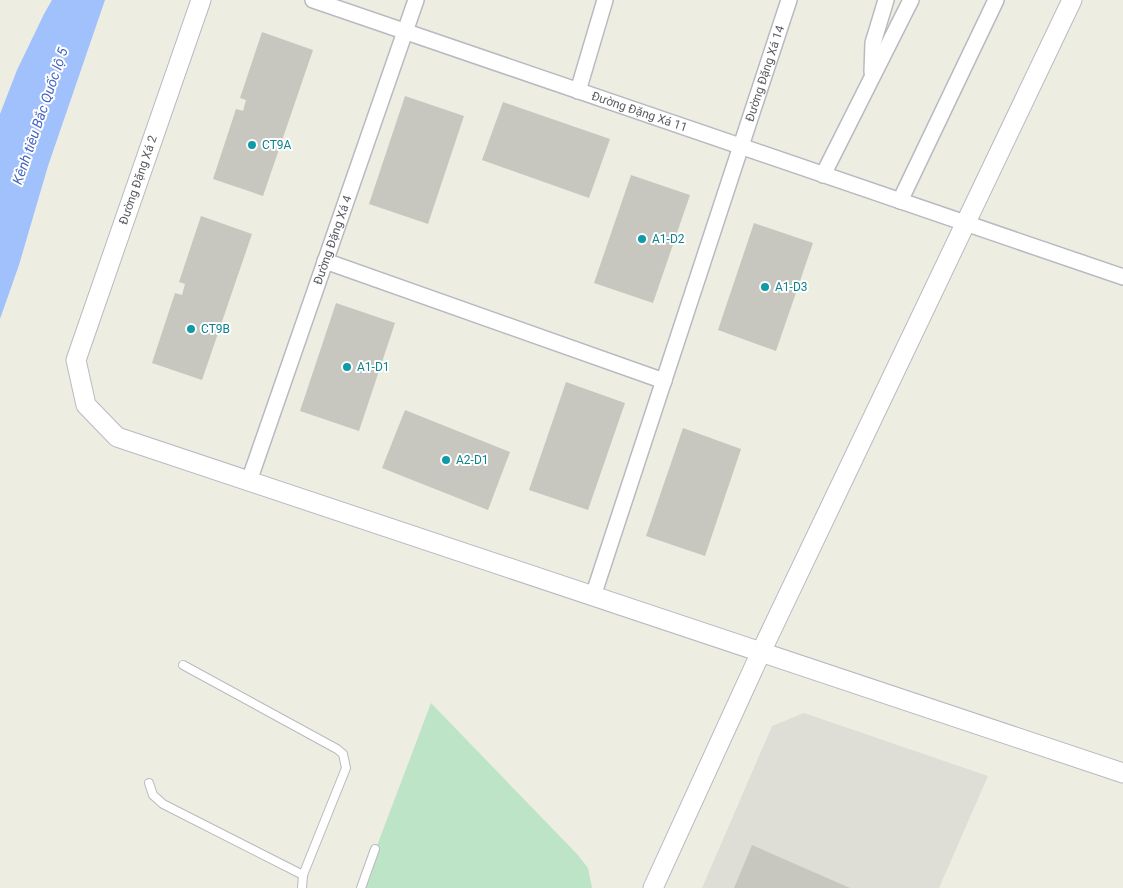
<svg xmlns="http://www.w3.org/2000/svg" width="1123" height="888" viewBox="0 0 1123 888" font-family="Roboto,sans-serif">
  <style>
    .industrial { fill: #deded6 }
    .green { fill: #bee4c7 }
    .water { fill: #a1c1fd }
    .building { fill: #c8c7bf }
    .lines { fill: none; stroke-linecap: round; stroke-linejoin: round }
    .service-casing { stroke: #b9bac0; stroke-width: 10 }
    .minor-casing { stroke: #b9bac0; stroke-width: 18 }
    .tertiary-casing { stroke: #b9bac0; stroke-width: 21 }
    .service { stroke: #fff; stroke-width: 8 }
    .minor { stroke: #fff; stroke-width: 15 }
    .tertiary { stroke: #fff; stroke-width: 19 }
    .culture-dot { fill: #0f9aa8; stroke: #fff; stroke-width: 2 }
    .labels { text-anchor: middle; stroke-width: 4; stroke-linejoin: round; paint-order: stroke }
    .street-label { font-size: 12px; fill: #5a5c62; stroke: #fff }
    .culture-label { font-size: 12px; fill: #0d838f; stroke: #fff; text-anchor: start }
    .water-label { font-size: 14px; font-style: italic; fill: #4566c0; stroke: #fff }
  </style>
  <rect width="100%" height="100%" fill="#edede2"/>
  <path class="industrial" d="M804,713L988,776L939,888H702L772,726Z"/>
  <path class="green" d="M431,703L577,854L588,868L592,888H361Z"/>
  <path class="water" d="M52,0H105L48,166L19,265L0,319V114L17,70L44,14Z"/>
  <g class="building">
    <path d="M262,32L313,50L263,196L213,179L236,109L243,111L246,100L240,98Z"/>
    <path d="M405,96L464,116L428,224L369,204Z"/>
    <path d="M503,102L610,139L589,198L482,160Z"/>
    <path d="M631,175L690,195L653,303L594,283Z"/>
    <path d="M201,216L252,234L202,380L152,363L175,293L182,295L185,284L179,282Z"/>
    <path d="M754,223L813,243L776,351L718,330Z"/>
    <path d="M336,303L395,323L359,431L300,411Z"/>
    <path d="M566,382L625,403L588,510L529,490Z"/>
    <path d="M405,410L510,452L488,510L382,468Z"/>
    <path d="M683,428L741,449L705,556L646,536Z"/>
    <path d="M752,845L850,888H734Z"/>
  </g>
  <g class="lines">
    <defs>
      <g id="service">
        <path d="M183,665L337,749L343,754L346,768L303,875L302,888"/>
        <path d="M149,783L153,795L163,804L303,875"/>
        <path d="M361,888L375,849"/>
      </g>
      <g id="minor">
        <path id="s1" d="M313,0L1123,277"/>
        <path d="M872,72L873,43L886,0"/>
        <path d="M578,91L605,0"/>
        <path d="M823,175L911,0"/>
        <path d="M900,201L996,0"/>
        <path d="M325,261L664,381"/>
        <path id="s2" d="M249,481L416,0"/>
        <path id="s3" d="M593,596L789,0"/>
      </g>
      <g id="tertiary">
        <path d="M201,0L76,360L86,405L117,437L1123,773"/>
        <path d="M653,888L761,652L1072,0"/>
      </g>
    </defs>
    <use href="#service" class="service-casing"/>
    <use href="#minor" class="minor-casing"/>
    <use href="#tertiary" class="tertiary-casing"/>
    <use href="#service" class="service"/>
    <use href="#minor" class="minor"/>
    <use href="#tertiary" class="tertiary"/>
  </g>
  <g class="culture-dot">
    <circle cx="252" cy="145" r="5"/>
    <circle cx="642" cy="239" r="5"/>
    <circle cx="765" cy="287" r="5"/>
    <circle cx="191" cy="329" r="5"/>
    <circle cx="347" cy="367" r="5"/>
    <circle cx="446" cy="460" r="5"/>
  </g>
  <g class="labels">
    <g class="street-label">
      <text dy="4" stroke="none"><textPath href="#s3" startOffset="550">Đường Đặng Xá 14</textPath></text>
      <text dy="4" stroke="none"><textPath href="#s1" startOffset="345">Đường Đặng Xá 11</textPath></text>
      <text transform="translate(138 180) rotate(-71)" y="4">Đường Đặng Xá 2</text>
      <text dy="4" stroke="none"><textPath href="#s2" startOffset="255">Đường Đặng Xá 4</textPath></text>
    </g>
    <g class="culture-label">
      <text x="262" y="149">CT9A</text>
      <text x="652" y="243">A1-D2</text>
      <text x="775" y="291">A1-D3</text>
      <text x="201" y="333">CT9B</text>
      <text x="357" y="371">A1-D1</text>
      <text x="456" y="464">A2-D1</text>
    </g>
    <g class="water-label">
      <text transform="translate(40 116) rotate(-71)" y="5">Kênh tiêu Bắc Quốc lộ 5</text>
    </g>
  </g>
</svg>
